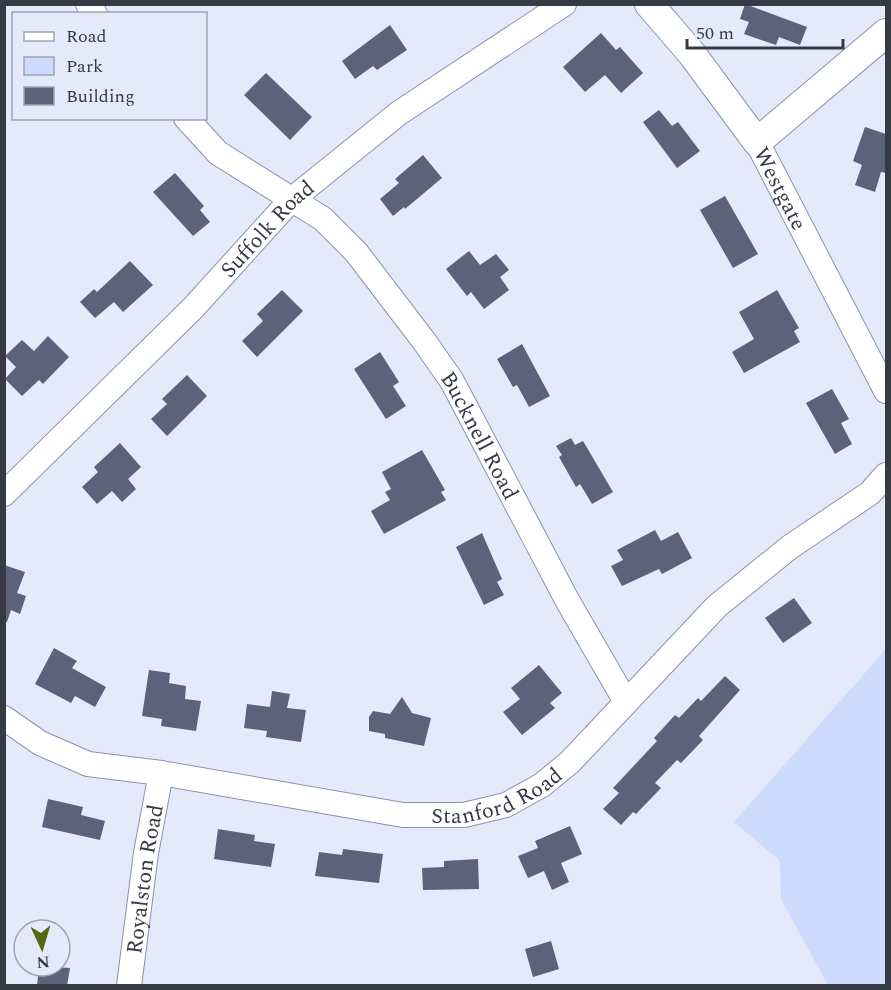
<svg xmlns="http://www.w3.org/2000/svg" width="891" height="990" viewBox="0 0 891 990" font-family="Spectral,serif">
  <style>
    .green { fill: #cedafc }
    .building { fill: #5b637b }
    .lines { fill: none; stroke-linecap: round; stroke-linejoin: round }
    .minor-casing { stroke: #8a93ac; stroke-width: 26 }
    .tertiary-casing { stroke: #8a93ac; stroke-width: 30 }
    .minor { stroke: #fff; stroke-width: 24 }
    .tertiary { stroke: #fff; stroke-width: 28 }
    .labels { text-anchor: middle; stroke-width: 6; stroke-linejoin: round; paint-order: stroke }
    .street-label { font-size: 22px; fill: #363a45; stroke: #e4eafa }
  </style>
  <rect width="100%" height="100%" fill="#e4eafa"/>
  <path class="green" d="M886,649V985H828L781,899L780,861L734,822Z"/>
  <g class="building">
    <path d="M745,4L807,27L800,45L779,37L776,45L744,34L749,22L740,19Z"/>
    <path d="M390,25L407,50L377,70L373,66L355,79L342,61Z"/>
    <path d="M601,33L616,50L620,47L643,73L621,93L605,75L585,92L563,67Z"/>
    <path d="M266,73L312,117L290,140L244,95Z"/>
    <path d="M659,110L672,126L678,122L700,151L677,168L643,122Z"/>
    <path d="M865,127L886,134V173L881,172L875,192L855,185L862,165L853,161Z"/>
    <path d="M423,155L442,178L405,209L404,207L393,216L380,199L399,183L395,179Z"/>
    <path d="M175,173L204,206L200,210L210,222L193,236L153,192Z"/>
    <path d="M725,196L758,254L733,268L700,210Z"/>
    <path d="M469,251L480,265L496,254L509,270L500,277L509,290L484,309L471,292L467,296L446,269Z"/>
    <path d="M130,261L153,285L123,312L114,302L95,318L80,302L94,289L97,292Z"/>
    <path d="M282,290L303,311L257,357L242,341L263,321L257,314Z"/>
    <path d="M777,290L799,328L794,331L800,342L744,373L732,352L754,339L739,312Z"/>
    <path d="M48,336L69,357L43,384L39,380L22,396L5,379L16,367L5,356L22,340L34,351Z"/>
    <path d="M522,344L550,396L529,407L517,385L513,387L497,359Z"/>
    <path d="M380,352L399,382L393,386L406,406L386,419L354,369Z"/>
    <path d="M187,375L207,396L167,436L151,419L167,404L162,399Z"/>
    <path d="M832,389L849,419L841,423L852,444L835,454L806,403Z"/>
    <path d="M571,438L575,445L583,441L613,492L592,504L580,484L576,487L559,457L562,455L556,446Z"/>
    <path d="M120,443L141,467L128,479L136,489L122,502L112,491L97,504L82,487L98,472L94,467Z"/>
    <path d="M422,450L445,490L441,492L446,500L384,534L371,511L390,500L385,492L391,489L382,472Z"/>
    <path d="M655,530L661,541L678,532L692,558L662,574L659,569L622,586L611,566L623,560L617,550Z"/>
    <path d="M482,533L502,579L497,582L504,595L484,605L456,547Z"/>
    <path d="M4,565L25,572L17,593L26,596L20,614L11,610L7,622H4Z"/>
    <path d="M794,598L812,623L783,643L765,618Z"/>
    <path d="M54,648L77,661L72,668L106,687L95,707L75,696L71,703L35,684Z"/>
    <path d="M539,665L562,693L550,703L555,708L522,735L503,712L520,699L511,688Z"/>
    <path d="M149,670L170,673L169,683L186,686L185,699L201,701L196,731L161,726L162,719L142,716Z"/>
    <path d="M725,676L740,690L699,736L703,740L681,763L677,760L655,783L661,788L636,814L633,812L621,825L603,809L619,793L613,788L657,741L654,738L675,715L679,718L698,698L701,701Z"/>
    <path d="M272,691L290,694L287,708L306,710L301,742L266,737L267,731L244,728L247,704L270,707Z"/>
    <path d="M402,697L412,713L431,718L424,746L385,738V734L369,731V717L373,711L390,714Z"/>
    <path d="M48,799L83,807L81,815L105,821L100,840L42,827Z"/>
    <path d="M570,826L582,854L561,863L569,882L552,890L544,871L528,878L518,856L538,848L535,841Z"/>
    <path d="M218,829L255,835L254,841L275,844L271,867L214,859Z"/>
    <path d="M343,849L383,854L379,883L315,876L319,852L342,855Z"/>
    <path d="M478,859L479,889L423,890L422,868L444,867V861Z"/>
    <path d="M551,941L559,969L533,977L525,949Z"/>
    <path d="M39,966L70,968L67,986H37Z"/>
  </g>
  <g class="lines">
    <defs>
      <g id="minor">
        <path d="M88,4L95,14"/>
        <path id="s1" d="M186,118L218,153L323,219L356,252L424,341L452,381L567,600L626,702"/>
        <path id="s2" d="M757,142L886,391"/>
        <path id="s3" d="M4,494L193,308L291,200L399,113L564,4"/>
        <path id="s4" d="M4,718L40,743L88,764L161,773L403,815H464L506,805L542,785L570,762L717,606L790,547L870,493L886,475"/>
        <path id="s5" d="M129,986L146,853L161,773"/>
      </g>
      <path id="tertiary" d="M649,4L692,54L757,142L886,33"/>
    </defs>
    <use href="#minor" class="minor-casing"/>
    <use href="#tertiary" class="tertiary-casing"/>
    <use href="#minor" class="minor"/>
    <use href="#tertiary" class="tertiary"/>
  </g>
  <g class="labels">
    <g class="street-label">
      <text dy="8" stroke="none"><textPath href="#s2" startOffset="52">Westgate</textPath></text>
      <text dy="8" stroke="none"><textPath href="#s3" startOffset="374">Suffolk Road</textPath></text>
      <text dy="8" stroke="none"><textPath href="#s1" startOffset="440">Bucknell Road</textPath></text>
      <text dy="8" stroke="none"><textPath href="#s4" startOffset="513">Stanford Road</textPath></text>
      <text dy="8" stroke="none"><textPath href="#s5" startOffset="108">Royalston Road</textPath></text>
    </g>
  </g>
  <rect width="891" height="990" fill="none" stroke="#363a45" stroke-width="12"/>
  <rect x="12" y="12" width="195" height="108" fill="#e4eafa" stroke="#9ea4b2" stroke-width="1.5"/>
  <rect x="24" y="32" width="30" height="9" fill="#ffffff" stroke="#9ea4b2" stroke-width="1.5"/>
  <text x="66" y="42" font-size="18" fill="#363a45">Road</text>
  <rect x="24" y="57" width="30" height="18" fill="#cedafc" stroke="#9ea4b2" stroke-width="1.5"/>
  <text x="66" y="72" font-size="18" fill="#363a45">Park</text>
  <rect x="24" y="87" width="30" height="18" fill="#5b637b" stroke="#9ea4b2" stroke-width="1.5"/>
  <text x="66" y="102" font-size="18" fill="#363a45">Building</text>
  <g transform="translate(42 948) rotate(176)"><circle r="28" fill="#e4eafa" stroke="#9ea4b2" stroke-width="1.5"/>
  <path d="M0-4.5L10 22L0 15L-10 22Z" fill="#576811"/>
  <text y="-9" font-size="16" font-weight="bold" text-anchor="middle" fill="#363a45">N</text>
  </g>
  <path d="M687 39v9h156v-9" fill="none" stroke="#363a45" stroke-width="3"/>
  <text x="696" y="39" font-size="18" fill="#363a45" stroke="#e4eafa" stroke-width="4.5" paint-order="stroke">50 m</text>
</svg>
